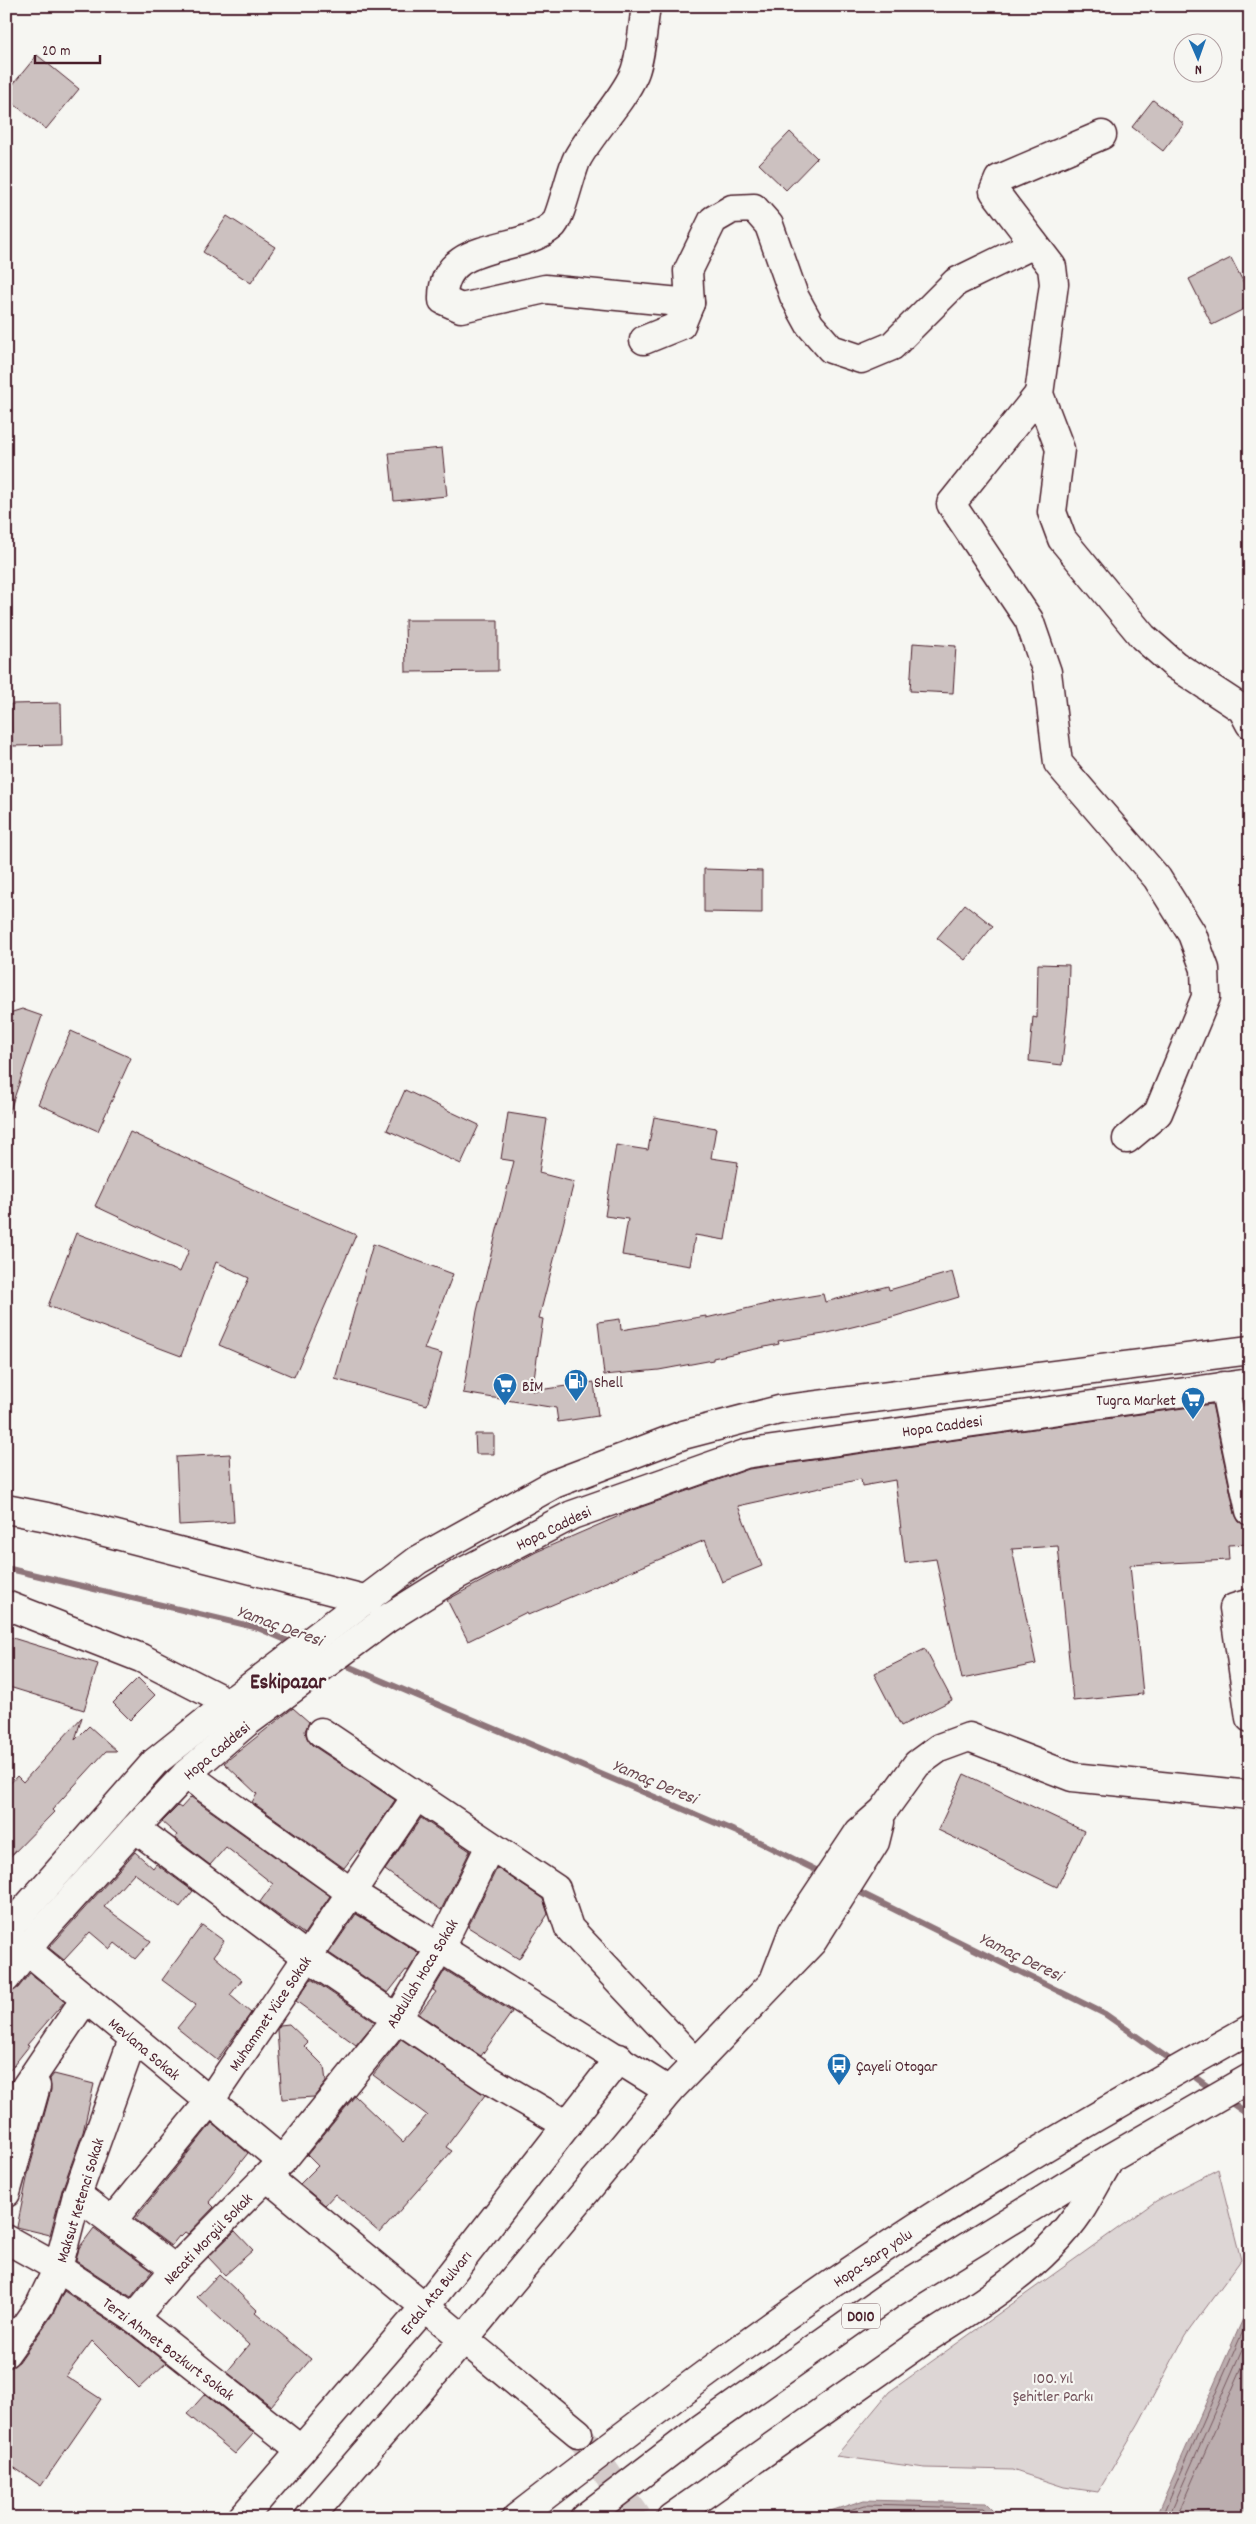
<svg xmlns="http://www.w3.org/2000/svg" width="1256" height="2524" viewBox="0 0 1256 2524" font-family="Dekko,sans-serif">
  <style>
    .green { fill: #ddd6d5; stroke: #947a80 }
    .water { fill: #bbadae; stroke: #8e747a }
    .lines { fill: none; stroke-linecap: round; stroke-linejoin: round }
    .shore { stroke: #77585f; stroke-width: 1 }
    .stream { stroke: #8e747a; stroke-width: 6 }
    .building { fill: #ccc1c0; stroke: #4a1f2b }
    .minor-tunnel { stroke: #d4cbca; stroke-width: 28; stroke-dasharray: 28 14; stroke-linecap: butt }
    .minor-casing { stroke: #4a1f2b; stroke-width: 31 }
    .major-casing { stroke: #4a1f2b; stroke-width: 31 }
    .highway-casing { stroke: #4a1f2b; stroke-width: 31 }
    .minor { stroke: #f6f6f2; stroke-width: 28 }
    .major { stroke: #f6f6f2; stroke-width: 28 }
    .highway { stroke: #f6f6f2; stroke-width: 28 }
    .labels { text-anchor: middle; stroke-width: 4.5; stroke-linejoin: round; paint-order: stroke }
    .shield { fill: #f6f6f2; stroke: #7e6067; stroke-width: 1 }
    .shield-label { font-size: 15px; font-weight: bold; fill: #4a1f2b }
    .poi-label { font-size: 16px; fill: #4a1f2b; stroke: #f6f6f2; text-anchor: start }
    .street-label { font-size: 16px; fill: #4a1f2b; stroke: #f6f6f2 }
    .park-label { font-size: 16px; fill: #6f4d56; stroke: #f6f6f2 }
    .water-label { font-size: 18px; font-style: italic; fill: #6c4a52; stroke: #f6f6f2 }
    .district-label { font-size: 21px; font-weight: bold; fill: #4a1f2b; stroke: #f6f6f2 }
  </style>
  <rect width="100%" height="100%" fill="#f6f6f2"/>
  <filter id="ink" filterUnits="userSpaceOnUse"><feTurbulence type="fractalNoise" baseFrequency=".02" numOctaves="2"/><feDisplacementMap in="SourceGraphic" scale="10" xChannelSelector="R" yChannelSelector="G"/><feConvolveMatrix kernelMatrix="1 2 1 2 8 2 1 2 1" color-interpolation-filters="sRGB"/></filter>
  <g filter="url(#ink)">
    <path class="green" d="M1218,2169L1241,2260L1185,2336L1139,2423L1098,2492L1064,2487L1012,2470L925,2468L836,2456L889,2392L1156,2201Z"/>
    <g class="water">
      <path d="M1250,2303V2518H1155Z"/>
      <path d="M864,2500L986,2503L1001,2518H809Z"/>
    </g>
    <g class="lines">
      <g class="shore">
        <path d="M825,2518L865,2505L983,2508L994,2518"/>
        <path d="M845,2518L866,2511L980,2514L985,2518"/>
        <path d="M1161,2518L1250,2315"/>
        <path d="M1168,2518L1250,2331"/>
        <path d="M1176,2518L1250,2349"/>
      </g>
      <g class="stream">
        <path d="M6,1568L258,1628L295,1644"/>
        <path d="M338,1662L751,1838L824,1874"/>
        <path d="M853,1889L1105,2014L1176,2064"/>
        <path d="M1188,2072L1214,2091"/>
        <path d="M1227,2100L1250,2116"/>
      </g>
    </g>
    <g class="building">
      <path d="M37,55L79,89L46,129L6,98V93Z"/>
      <path d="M1153,100L1184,124L1163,151L1132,127Z"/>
      <path d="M790,132L817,158L786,190L759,164Z"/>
      <path d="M227,216L275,247L251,283L203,252Z"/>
      <path d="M1231,258L1250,295V306L1212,325L1189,279Z"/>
      <path d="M442,448L447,496L394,501L389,453Z"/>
      <path d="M405,620H498V671L406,672Z"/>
      <path d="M913,643L956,646L953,693L910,691Z"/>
      <path d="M61,703L62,745L12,746L11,704Z"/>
      <path d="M704,869L762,871V913L704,912Z"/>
      <path d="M965,904L993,926L965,960L937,938Z"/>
      <path d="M1038,964L1069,965L1068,1005L1062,1065L1029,1061L1033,1017L1037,1018Z"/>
      <path d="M22,1009L42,1016L9,1113L6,1112V1014Z"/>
      <path d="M71,1031L131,1058L98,1131L38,1104Z"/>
      <path d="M405,1090L479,1125L461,1164L387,1130Z"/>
      <path d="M508,1113L547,1119L539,1173L574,1182L539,1318L543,1319L532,1391L594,1382L598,1416L558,1422L556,1408L463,1393L477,1311L514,1161L501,1159Z"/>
      <path d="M654,1117L716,1128L711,1158L738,1162L725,1240L695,1235L690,1266L622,1255L628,1219L605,1216L616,1145L648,1150Z"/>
      <path d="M130,1132L282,1203L356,1235L294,1377L219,1345L249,1278L216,1262L181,1356L48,1306L76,1233L180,1272L189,1250L95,1206Z"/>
      <path d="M373,1244L453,1274L424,1349L442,1354L427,1405L335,1379Z"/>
      <path d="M952,1272L959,1297L896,1316L824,1334L778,1341L779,1344L713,1358V1360L659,1370L604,1375L598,1322L620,1319L621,1330L706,1316V1318L775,1302L823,1294L825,1302L888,1286L889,1290Z"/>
      <path d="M1250,1399V1433L1243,1400Z"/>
      <path d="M1212,1404L1235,1514L1239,1522L1250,1526V1544L1228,1545L1229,1560L1130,1565L1143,1694L1073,1701L1058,1546L1012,1549L1036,1664L962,1679L936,1559L905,1563L895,1480L862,1486L861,1479L738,1506L762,1566L722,1582L705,1540L528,1615L527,1612L468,1641L447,1600L536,1552L633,1510L749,1469Z"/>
      <path d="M475,1434H494V1454H476Z"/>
      <path d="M230,1454L234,1522L179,1525L176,1457Z"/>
      <path d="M6,1636L98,1664L84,1710L6,1686Z"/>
      <path d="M925,1649L952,1700L901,1726L874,1674Z"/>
      <path d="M138,1678L155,1695L130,1720L113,1703Z"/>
      <path d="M293,1708L309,1722L305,1731L307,1738L312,1745L395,1800L360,1852L358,1850L344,1868L252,1802L257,1794L224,1763Z"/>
      <path d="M82,1717L75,1740L89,1726L117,1751H106L52,1810L54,1812L6,1861V1788L17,1776L23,1782Z"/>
      <path d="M964,1774L1084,1831L1057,1887L938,1830Z"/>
      <path d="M191,1797L330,1896L304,1934L260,1902L273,1884L226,1847L210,1865L175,1838L177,1835L162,1822L178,1806L181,1808Z"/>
      <path d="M421,1818L470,1851L441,1910L385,1870Z"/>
      <path d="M135,1852L153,1868L156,1864L193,1891L180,1907L134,1873L104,1907L151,1941L135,1959L115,1943L110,1949L90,1932L64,1960L49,1948Z"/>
      <path d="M497,1868L543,1899L548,1914L519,1959L468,1927Z"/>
      <path d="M356,1914L419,1953L408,1971L406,1970L388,1993L329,1953Z"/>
      <path d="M202,1925L224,1941L214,1956L242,1980L230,1995L251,2013L217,2060L177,2028L196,2005L162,1980Z"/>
      <path d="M445,1970L512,2012L481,2056L419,2014L436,1992L433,1990Z"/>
      <path d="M30,1973L65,2001L27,2045L29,2046L6,2075V1993L18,1988Z"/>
      <path d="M311,1979L375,2022L356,2045L296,2001Z"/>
      <path d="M289,2024L308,2042L304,2046L324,2066L326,2082L314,2097L282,2099L277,2030L280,2025Z"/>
      <path d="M401,2039L485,2095L446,2147L452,2151L380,2233L335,2194L325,2205L300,2184L318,2166L307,2155L355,2096L403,2142L427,2115L373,2075Z"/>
      <path d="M54,2074L94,2084L83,2132L62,2190L50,2235L17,2227L28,2174L51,2090L50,2079Z"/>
      <path d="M212,2123L248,2153L209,2202L214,2207L188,2234L185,2232L180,2237L179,2236L171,2246L135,2219Z"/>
      <path d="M94,2228L152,2271L131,2297L76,2261L79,2248Z"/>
      <path d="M235,2231L253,2250L225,2275L208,2257Z"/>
      <path d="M219,2274L257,2310L255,2312L311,2359L271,2406L227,2372L249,2345L197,2297Z"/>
      <path d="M64,2291L125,2331L166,2363L139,2388L92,2341L66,2376L101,2399L41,2486L6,2462V2368L19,2362L53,2314Z"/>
      <path d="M205,2394L254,2433L235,2454L187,2414Z"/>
    </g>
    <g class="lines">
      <path class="minor-tunnel" d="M578,2433L638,2518"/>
      <defs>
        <g id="minor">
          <path d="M646,6C643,24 641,58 634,74C621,103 593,130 577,159C570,173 561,219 552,226C517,255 441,239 443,300L461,308L545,289L690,303"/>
          <path d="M1102,135L999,179L994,191L1052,267L1054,284L1039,394L1060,449L1052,512L1062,539L1143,637L1175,665L1242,709L1250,724"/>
          <path d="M644,340L681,325L690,303L688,271L713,220L732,209L754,208L769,225L794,296L810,325L831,349L861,359L892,346L956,282L1034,244"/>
          <path d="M1039,394L951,504L1029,620L1047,672L1058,763L1157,878L1192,934L1205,969L1206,997L1158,1113L1127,1139"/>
          <path d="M1224,1386L1250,1511"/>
          <path d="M6,1509L47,1517L368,1600"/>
          <path d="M1250,1603L1234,1608L1250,1718"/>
          <path d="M6,1605L141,1658L229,1703"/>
          <path d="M186,1774L352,1893L669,2091"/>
          <path d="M135,1828L307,1957L486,2078L567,2125"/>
          <path d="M6,1936L27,1950L282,2161"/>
          <path d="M775,1978L793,1931L859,1832L883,1811L917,1764L939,1748L969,1737L1072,1777L1250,1795"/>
          <path d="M696,2063L812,1942L875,1842L880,1822"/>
          <path d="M6,2116L85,1999"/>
          <path d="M267,2177L578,2433"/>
          <path d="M6,2193L36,2086"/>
          <path d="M77,2195L175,2269"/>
          <path d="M112,2221L209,2102L416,1797"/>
          <path d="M6,2239L58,2268L134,2318L301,2450"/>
          <path d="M134,2318L175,2269L282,2161L397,2019L440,1948L490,1846"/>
          <path d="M6,2353L40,2305L58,2268L77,2195L133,2039"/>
          <path d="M242,2518L425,2307L619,2058"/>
          <path d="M309,2518L464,2339L669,2091L696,2063L569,1928L556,1889L321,1732"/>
          <path d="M671,2518L924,2340C980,2305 1043,2266 1080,2211C1091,2194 1100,2175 1111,2158"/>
        </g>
        <g id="major">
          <path d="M6,1931L155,1762L229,1703L418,1560L554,1484L683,1435L779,1410L1250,1350"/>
          <path d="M6,1978L37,1937L135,1828L186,1774L246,1723L388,1618L457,1575L572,1515L745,1454L1250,1383"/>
        </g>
        <g id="highway">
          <path d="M516,2518C647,2417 779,2316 918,2226C1026,2156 1138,2092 1250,2029"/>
          <path d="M584,2518L699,2430L891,2294L1111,2158L1250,2078"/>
        </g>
      </defs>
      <use href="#minor" class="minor-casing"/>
      <use href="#major" class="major-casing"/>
      <use href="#highway" class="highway-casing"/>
      <use href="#minor" class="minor"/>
      <use href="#major" class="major"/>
      <use href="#highway" class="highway"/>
    </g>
  </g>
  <defs>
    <symbol id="fuel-pin" viewBox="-11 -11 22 30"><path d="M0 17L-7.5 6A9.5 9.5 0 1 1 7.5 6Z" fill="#1f6fb2" stroke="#f6f6f2"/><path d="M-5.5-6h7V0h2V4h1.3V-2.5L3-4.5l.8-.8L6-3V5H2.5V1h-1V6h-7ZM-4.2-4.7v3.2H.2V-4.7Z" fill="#fff"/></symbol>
    <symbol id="supermarket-pin" viewBox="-11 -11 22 30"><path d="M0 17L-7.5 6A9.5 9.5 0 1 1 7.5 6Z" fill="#1f6fb2" stroke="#f6f6f2"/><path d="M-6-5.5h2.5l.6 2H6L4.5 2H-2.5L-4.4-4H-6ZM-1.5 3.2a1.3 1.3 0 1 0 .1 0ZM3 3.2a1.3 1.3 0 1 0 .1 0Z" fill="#fff"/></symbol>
    <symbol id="bus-pin" viewBox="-11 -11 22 30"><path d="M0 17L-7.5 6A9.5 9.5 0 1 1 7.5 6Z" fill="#1f6fb2" stroke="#f6f6f2"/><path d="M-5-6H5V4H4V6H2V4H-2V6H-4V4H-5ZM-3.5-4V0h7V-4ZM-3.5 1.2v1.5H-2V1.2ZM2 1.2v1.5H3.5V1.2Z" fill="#fff"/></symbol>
  </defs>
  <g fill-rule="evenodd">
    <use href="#fuel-pin" x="562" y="1367" width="28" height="38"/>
    <use href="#supermarket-pin" x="491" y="1371" width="28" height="38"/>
    <use href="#supermarket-pin" x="1179" y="1385" width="28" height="38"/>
    <use href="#bus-pin" x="825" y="2051" width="28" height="38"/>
  </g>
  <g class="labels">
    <rect class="shield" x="842" y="2303.5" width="38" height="25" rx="4"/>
    <g class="shield-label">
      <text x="861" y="2321">D010</text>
    </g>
    <g class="poi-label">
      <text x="594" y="1387">Shell</text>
      <text x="522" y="1391">BİM</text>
      <text x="1176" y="1405" text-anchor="end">Tugra Market</text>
      <text x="856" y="2071">Çayeli Otogar</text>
    </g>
    <g class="street-label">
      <text transform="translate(942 1425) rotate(-8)" y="6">Hopa Caddesi</text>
      <text transform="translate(553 1527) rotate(-26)" y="6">Hopa Caddesi</text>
      <text transform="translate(216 1750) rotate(-40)" y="6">Hopa Caddesi</text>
      <text transform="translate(421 1973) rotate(-59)" y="6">Abdullah Hoca Sokak</text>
      <text transform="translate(269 2013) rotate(-56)" y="6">Muhammet Yüce Sokak</text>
      <text transform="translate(145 2048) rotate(40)" y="6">Mevlana Sokak</text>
      <text transform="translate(79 2200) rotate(-73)" y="6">Maksut Ketenci Sokak</text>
      <text transform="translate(207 2238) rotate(-46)" y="6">Necati Morgül Sokak</text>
      <text transform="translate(872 2257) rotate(-34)" y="6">Hopa-Sarp yolu</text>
      <text transform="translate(435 2292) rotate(-51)" y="6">Erdal Ata Bulvarı</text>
      <text transform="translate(169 2348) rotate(37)" y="6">Terzi Ahmet Bozkurt Sokak</text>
    </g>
    <g class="park-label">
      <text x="1053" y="2383">100. Yıl<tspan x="1053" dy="18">Şehitler Parkı</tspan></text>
    </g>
    <g class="water-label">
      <text transform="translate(280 1625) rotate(20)" y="6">Yamaç Deresi</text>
      <text transform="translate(655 1781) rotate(23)" y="6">Yamaç Deresi</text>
      <text transform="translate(1021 1956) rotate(26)" y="6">Yamaç Deresi</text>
    </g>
    <g class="district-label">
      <text x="288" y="1688">Eskipazar</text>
    </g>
  </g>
  <rect width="1256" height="2524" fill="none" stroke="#f6f6f2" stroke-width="25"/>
  <rect x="12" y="12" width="1231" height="2499" fill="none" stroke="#4a1f2b" stroke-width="2" filter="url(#ink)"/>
  <g transform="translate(1198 58) rotate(178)"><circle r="24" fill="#f6f6f2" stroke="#b1a0a2"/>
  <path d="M0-4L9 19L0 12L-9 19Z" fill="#1f6fb2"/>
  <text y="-8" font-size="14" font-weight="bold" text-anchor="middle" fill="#4a1f2b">N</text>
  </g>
  <path d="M35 55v8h65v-8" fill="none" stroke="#4a1f2b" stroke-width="2.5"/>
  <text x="42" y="55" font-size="15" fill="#4a1f2b" stroke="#f6f6f2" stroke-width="4" paint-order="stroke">20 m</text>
</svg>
